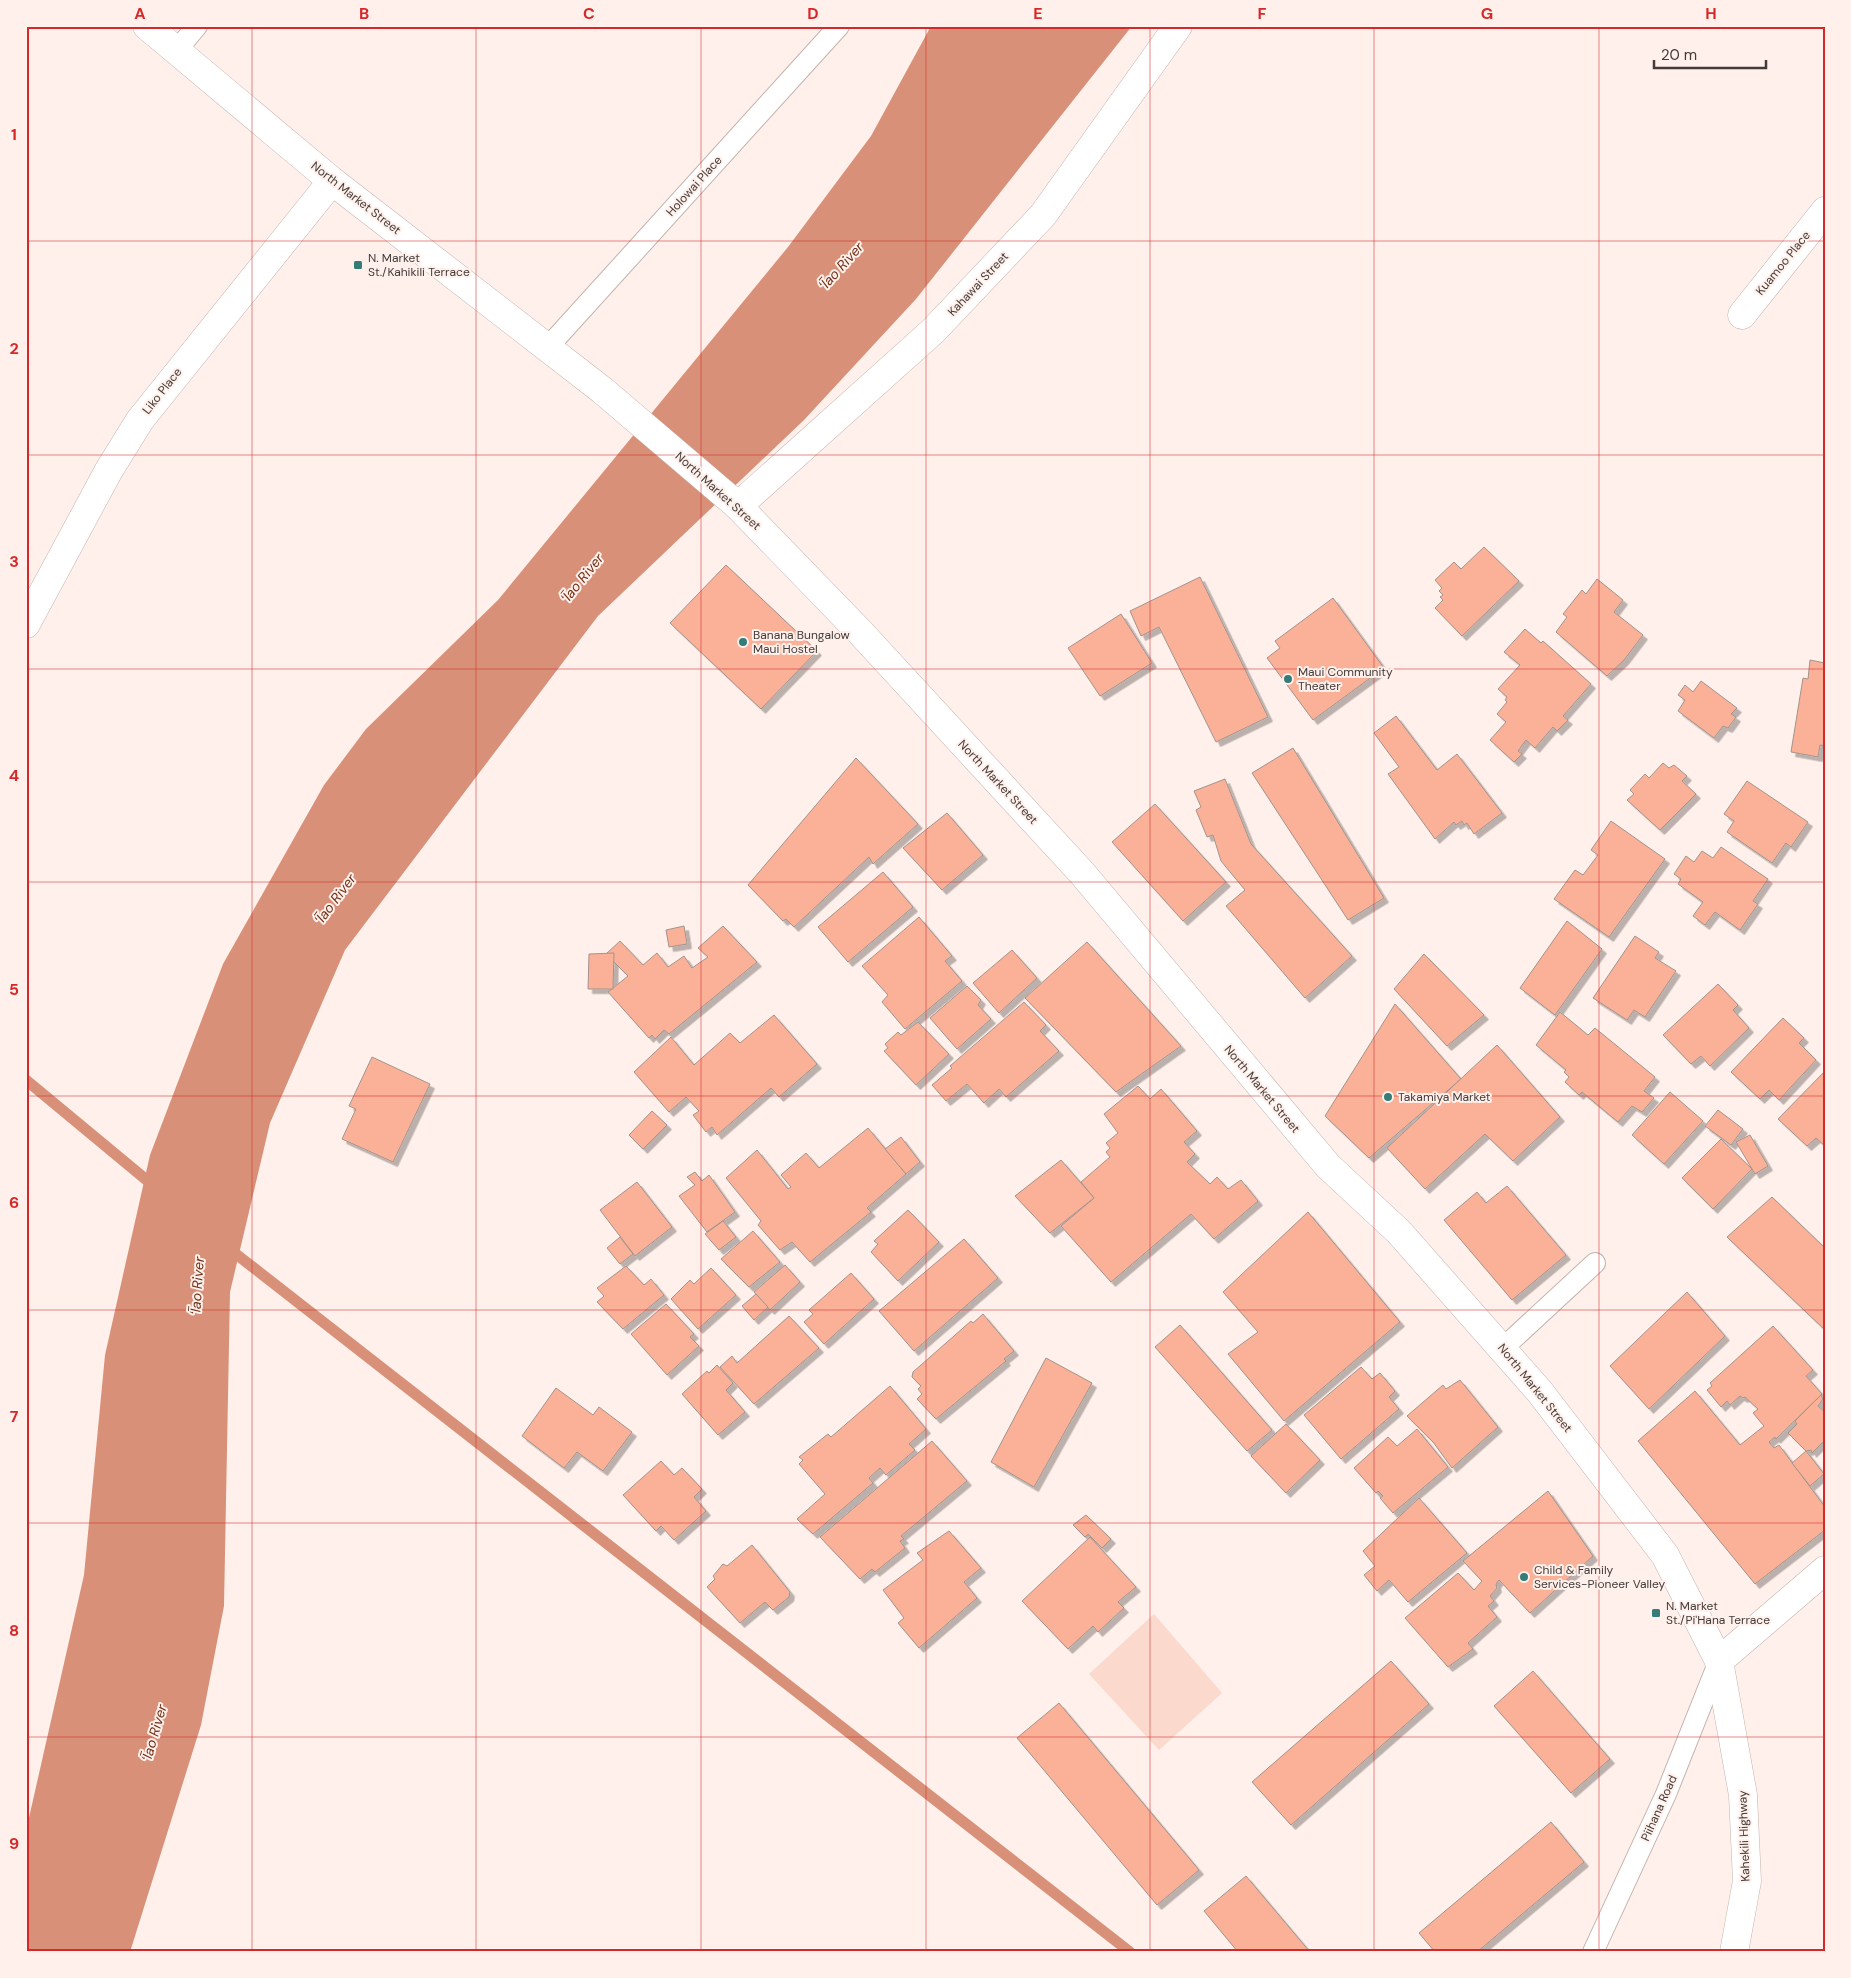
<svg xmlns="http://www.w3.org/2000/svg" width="1851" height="1978" viewBox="0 0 1851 1978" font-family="'DM Sans',sans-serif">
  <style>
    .green { fill: #fbd9cd }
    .water { fill: #d89178 }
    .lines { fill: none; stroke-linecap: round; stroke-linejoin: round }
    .stream { stroke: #d89178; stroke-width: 11 }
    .building { fill: #fab197; stroke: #a3938d; filter: url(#shadow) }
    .lane-casing { stroke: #c4b3ad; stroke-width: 22 }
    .street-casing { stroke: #c4b3ad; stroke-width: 29 }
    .secondary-casing { stroke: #c4b3ad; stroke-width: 29 }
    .lane { stroke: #fff; stroke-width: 20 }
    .street { stroke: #fff; stroke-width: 28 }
    .secondary { stroke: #fff; stroke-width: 28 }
    .grid { fill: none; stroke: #d62828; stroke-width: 1; stroke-opacity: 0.55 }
    .poi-dot { fill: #337c78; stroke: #fff0eb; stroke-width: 2 }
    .labels { text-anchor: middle; stroke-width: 4; stroke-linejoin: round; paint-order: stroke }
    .street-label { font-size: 12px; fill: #423b38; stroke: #fff0eb }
    .poi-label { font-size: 12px; fill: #423b38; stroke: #fff0eb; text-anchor: start }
    .water-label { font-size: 14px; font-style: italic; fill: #6f2e15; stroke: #fff0eb }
    .neatline { fill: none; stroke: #d62828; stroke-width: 2 }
    .grid-label { font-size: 16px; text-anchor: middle; font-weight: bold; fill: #d62828 }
  </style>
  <defs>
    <filter id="shadow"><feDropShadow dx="4.5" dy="4.5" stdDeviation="0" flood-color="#0004"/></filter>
  </defs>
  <rect width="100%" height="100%" fill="#fff0eb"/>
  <path class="green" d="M1154,1614L1222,1693L1159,1750L1089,1674Z"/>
  <path class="water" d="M931,26H1132L916,299L804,420L598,616L345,950L270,1123L230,1292L224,1606L201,1725L130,1952H26V1831L84,1575L105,1355L150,1155L223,964L324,785L366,729L498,600L788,247L871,136Z"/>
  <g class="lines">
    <g class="stream">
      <path d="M26,1080L155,1187"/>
      <path d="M227,1247L1130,1952"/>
    </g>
  </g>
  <g class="building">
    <path d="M1484,547L1519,581L1462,636L1435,608L1443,600L1440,597L1443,595L1439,591L1442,588L1435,580L1454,562L1461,569Z"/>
    <path d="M726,565L817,651L761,709L670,623Z"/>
    <path d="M1200,577L1268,717L1216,742L1159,627L1141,636L1130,611Z"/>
    <path d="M1597,579L1623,600L1614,612L1643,635L1624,660L1607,676L1556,632L1567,617L1563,614L1582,590L1586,594Z"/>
    <path d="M1333,598L1384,668L1313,720L1267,658L1280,648L1275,641Z"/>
    <path d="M1121,614L1152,663L1100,696L1068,648Z"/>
    <path d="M1525,629L1541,643L1543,641L1591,684L1563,716L1568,720L1557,731L1553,727L1535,748L1526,740L1518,751L1522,754L1514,762L1490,740L1506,722L1497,714L1507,702L1505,700L1507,697L1498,689L1520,665L1504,652Z"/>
    <path d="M1810,660L1825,663V746L1820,745L1818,757L1791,752L1803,678L1808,679Z"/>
    <path d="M1701,681L1737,708L1731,714L1736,717L1728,728L1723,726L1714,738L1678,711L1685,700L1678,695L1685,685L1693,692Z"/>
    <path d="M1396,716L1437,770L1457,754L1502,813L1474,834L1467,823L1464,825L1462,821L1456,825L1454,822L1435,839L1388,774L1399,767L1374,733Z"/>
    <path d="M1293,748L1384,898L1348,920L1252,773Z"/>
    <path d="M856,758L918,824L873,864L869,857L794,927L786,919L783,921L748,885Z"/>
    <path d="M1663,763L1669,768L1674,765L1687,776L1682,781L1696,794L1660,830L1627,800L1634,794L1630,790L1645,774L1649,778Z"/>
    <path d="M1225,779L1251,844L1352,956L1305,998L1226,906L1245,890L1221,861L1213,835L1207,837L1196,810L1201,807L1194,791Z"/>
    <path d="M1747,781L1808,822L1791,847L1786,843L1772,863L1727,832L1734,821L1724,814Z"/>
    <path d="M1155,804L1226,882L1183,921L1112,842Z"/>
    <path d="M947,813L983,855L942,890L903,848Z"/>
    <path d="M1611,821L1665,859L1609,937L1554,899L1575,870L1583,875L1598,855L1591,850Z"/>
    <path d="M1721,847L1768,879L1753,901L1758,904L1740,930L1715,912L1705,925L1693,916L1703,902L1678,884L1681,879L1674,874L1686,856L1694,862L1702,851L1713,858Z"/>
    <path d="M883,872L913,907L848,962L818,927Z"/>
    <path d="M919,917L952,956L945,961L962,981L905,1029L882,1002L888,995L862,966Z"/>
    <path d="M1567,921L1602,949L1555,1015L1520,988Z"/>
    <path d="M684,926L687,944L669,947L666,930Z"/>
    <path d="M723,926L757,962L669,1034L664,1030L655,1039L652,1035L649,1038L608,992L628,976L606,954L620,941L643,965L657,953L668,967L684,956L692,968L708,957L698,948Z"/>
    <path d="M1635,936L1659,952L1655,958L1676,971L1645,1017L1634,1010L1627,1020L1593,998Z"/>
    <path d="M1087,942L1181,1046L1116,1092L1025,998Z"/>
    <path d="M1012,950L1037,978L999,1013L973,983Z"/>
    <path d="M614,953L613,989H588L589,954Z"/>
    <path d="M1424,954L1484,1015L1447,1046L1394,989Z"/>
    <path d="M1718,984L1738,1005L1733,1010L1749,1028L1710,1066L1701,1056L1691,1064L1663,1035Z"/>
    <path d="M967,986L981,1000L978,1005L991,1019L957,1049L930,1018Z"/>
    <path d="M1024,1002L1046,1025L1040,1031L1059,1051L1006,1097L999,1089L984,1103L967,1084L946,1101L932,1085L952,1068L950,1066Z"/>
    <path d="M1395,1004L1461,1079L1369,1158L1325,1116Z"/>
    <path d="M1560,1012L1588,1035L1595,1028L1655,1077L1644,1091L1654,1098L1642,1112L1632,1106L1618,1122L1582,1092L1579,1095L1565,1082L1569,1077L1564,1072L1566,1070L1536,1045Z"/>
    <path d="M774,1015L817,1064L779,1097L771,1088L717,1135L712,1127L706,1132L693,1115L699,1111L686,1097L669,1112L634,1072L671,1037L694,1065L730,1033L740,1043Z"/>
    <path d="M1783,1018L1804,1038L1799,1043L1816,1060L1779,1100L1769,1090L1760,1099L1731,1072Z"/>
    <path d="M918,1022L949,1054L916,1085L884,1051L888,1048L885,1044L898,1032L901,1035Z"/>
    <path d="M1497,1045L1560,1117L1513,1161L1485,1134L1425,1189L1387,1148Z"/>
    <path d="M372,1057L430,1084L393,1162L342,1139L356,1109L349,1106Z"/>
    <path d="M1825,1071V1146L1816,1138L1807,1146L1778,1119Z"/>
    <path d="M1138,1086L1150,1099L1161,1089L1197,1131L1184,1142L1195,1154L1187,1162L1210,1184L1217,1177L1228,1189L1241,1180L1258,1201L1214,1239L1191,1214L1111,1282L1061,1226L1094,1198L1081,1182L1110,1157L1106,1152L1110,1148L1106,1143L1118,1133L1104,1114Z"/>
    <path d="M1670,1092L1703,1121L1664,1164L1632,1135Z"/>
    <path d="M1718,1110L1743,1129L1731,1145L1705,1126Z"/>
    <path d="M652,1111L667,1125L643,1149L629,1135Z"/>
    <path d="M868,1128L906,1174L867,1208L871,1212L810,1262L792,1242L780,1250L758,1225L761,1221L726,1178L757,1150L788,1189L791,1187L781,1175L806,1153L819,1168Z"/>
    <path d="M1750,1135L1768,1166L1755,1174L1736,1142Z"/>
    <path d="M901,1137L920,1162L906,1174L885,1149Z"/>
    <path d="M1721,1139L1752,1169L1713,1209L1682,1178Z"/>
    <path d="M1061,1160L1094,1198L1050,1233L1015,1196Z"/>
    <path d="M695,1172L702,1181L709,1175L735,1212L707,1232L679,1196L695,1185L687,1177Z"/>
    <path d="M637,1182L672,1227L635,1256L600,1210Z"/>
    <path d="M1507,1186L1566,1255L1512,1300L1444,1220L1477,1192L1486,1203Z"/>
    <path d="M1772,1197L1825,1248V1330L1727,1237Z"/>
    <path d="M908,1210L939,1242L898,1281L871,1252L878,1244L874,1241Z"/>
    <path d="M1308,1212L1400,1322L1284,1421L1228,1354L1258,1332L1223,1292Z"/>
    <path d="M723,1221L736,1237L719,1250L705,1234Z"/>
    <path d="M753,1231L780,1262L749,1287L721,1259Z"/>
    <path d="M620,1237L633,1254L620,1264L607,1248Z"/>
    <path d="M964,1239L998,1278L914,1351L879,1311Z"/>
    <path d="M785,1265L800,1282L770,1310L754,1292Z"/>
    <path d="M626,1266L644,1285L651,1279L664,1295L623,1329L597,1302L604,1296L597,1288Z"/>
    <path d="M711,1268L736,1295L698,1329L671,1299L690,1280L694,1284Z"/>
    <path d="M851,1273L874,1299L824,1344L804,1322L813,1314L809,1310Z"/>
    <path d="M1687,1292L1725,1336L1649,1409L1610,1366Z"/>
    <path d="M756,1294L768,1307L754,1320L742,1306Z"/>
    <path d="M666,1304L694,1334L690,1337L699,1346L667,1375L631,1334Z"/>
    <path d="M983,1314L1014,1351L1004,1359L1006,1361L936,1419L917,1399L922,1394L918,1389L921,1386L912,1377L913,1372L971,1321L973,1323Z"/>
    <path d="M789,1316L819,1348L754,1404L720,1367L732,1356L737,1363Z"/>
    <path d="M1180,1325L1272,1430L1247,1451L1155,1347Z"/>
    <path d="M1773,1326L1813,1370L1806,1376L1822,1394L1776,1439L1775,1437L1769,1442L1774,1448L1779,1445L1825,1507V1530L1755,1584L1638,1441L1695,1391L1740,1445L1764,1426L1753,1413L1758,1409L1745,1397L1743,1398L1740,1396L1730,1405L1727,1401L1721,1407L1707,1390L1712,1386L1710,1383Z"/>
    <path d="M1046,1358L1092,1383L1034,1487L991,1462Z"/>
    <path d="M717,1365L733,1383L726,1390L745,1412L718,1435L682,1394L707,1371L709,1373Z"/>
    <path d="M1361,1367L1372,1379L1380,1373L1395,1391L1389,1397L1399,1409L1341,1459L1304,1415Z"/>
    <path d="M1460,1380L1498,1427L1452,1468L1433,1442L1407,1416L1443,1385L1446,1389Z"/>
    <path d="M890,1386L926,1429L909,1444L915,1450L886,1475L880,1468L869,1478L873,1483L813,1534L797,1519L825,1494L799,1464L803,1460L799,1457L828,1434L831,1437Z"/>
    <path d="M556,1388L593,1415L599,1407L632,1432L603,1471L577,1452L564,1468L522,1436Z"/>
    <path d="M1821,1395L1823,1399L1818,1406L1825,1412V1440L1812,1453L1811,1450L1806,1451L1788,1433L1797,1424L1795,1421Z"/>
    <path d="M1286,1424L1320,1460L1286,1493L1251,1456Z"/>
    <path d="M1417,1429L1448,1467L1393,1513L1380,1498L1383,1496L1378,1491L1376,1493L1354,1468L1388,1437L1397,1446Z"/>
    <path d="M932,1441L967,1481L901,1536L904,1539L900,1541L905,1548L875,1572L872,1569L860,1579L820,1537Z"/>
    <path d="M1806,1451L1824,1474L1810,1486L1792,1463Z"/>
    <path d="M661,1461L674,1475L682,1468L702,1489L694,1497L706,1511L674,1540L661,1526L656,1531L623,1495Z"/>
    <path d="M1548,1491L1593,1556L1530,1613L1499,1580L1496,1584L1497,1588L1490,1596L1494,1601L1488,1606L1497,1617L1468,1643L1473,1649L1448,1667L1405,1618L1458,1573L1474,1590L1482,1581L1463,1561Z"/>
    <path d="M1419,1498L1467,1553L1408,1602L1389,1580L1377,1591L1364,1575L1375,1566L1363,1551Z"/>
    <path d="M1086,1515L1111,1539L1102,1548L1088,1534L1085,1537L1073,1525Z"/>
    <path d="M949,1531L981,1568L964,1582L977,1598L919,1648L898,1623L904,1618L883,1590L923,1560L917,1553Z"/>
    <path d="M1090,1537L1136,1587L1118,1602L1124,1608L1098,1632L1093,1626L1068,1649L1022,1601Z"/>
    <path d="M752,1545L790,1592L789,1597L773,1610L765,1602L740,1623L707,1587L715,1579L713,1576L723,1564L727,1566Z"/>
    <path d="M1391,1661L1429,1704L1291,1825L1252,1782Z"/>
    <path d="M1533,1671L1610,1759L1571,1793L1494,1706Z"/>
    <path d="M1059,1703L1199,1870L1157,1905L1017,1738Z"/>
    <path d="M1551,1822L1584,1862L1477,1952H1435L1419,1933Z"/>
    <path d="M1246,1876L1310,1952H1238L1204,1911Z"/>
  </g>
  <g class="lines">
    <defs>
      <g id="lane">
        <path d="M176,51L197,26"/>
        <path d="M548,347L839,26"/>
        <path d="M1502,1349L1595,1263"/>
        <path d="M1593,1952L1666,1794L1719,1661"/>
      </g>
      <g id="street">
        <path d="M1742,315L1825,211"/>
        <path d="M738,506L933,331L1043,215L1178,26"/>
        <path d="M26,624L109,470L140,420L332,181"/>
        <path d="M1719,1661L1825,1570"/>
      </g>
      <path id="secondary" d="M147,26L332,181L602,390L738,506L861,633L1082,873L1328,1166L1399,1232L1540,1392L1665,1555L1719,1661L1743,1795L1747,1881L1734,1952"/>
    </defs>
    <use href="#lane" class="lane-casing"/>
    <use href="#street" class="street-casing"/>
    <use href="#secondary" class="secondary-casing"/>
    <use href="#lane" class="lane"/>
    <use href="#street" class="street"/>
    <use href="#secondary" class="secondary"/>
  </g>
  <path class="grid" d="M252,26V1952M476,26V1952M701,26V1952M926,26V1952M1150,26V1952M1374,26V1952M1599,26V1952M26,241H1825M26,455H1825M26,669H1825M26,882H1825M26,1096H1825M26,1310H1825M26,1523H1825M26,1737H1825"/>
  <g class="poi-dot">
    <rect x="353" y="260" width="10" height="10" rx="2.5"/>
    <circle cx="743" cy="642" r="5"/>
    <circle cx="1288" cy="679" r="5"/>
    <circle cx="1388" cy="1097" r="5"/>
    <circle cx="1524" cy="1577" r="5"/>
    <rect x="1651" y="1608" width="10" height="10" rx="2.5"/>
  </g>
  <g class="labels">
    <g class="street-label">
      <text transform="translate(694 186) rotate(-48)" y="4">Holowai Place</text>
      <text transform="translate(356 198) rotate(38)" y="4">North Market Street</text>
      <text transform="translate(1783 263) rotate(-51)" y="4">Kuamoo Place</text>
      <text transform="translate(978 284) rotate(-47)" y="4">Kahawai Street</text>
      <text transform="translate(162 391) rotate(-52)" y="4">Liko Place</text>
      <text transform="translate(718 491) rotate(42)" y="4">North Market Street</text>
      <text transform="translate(998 782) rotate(47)" y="4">North Market Street</text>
      <text transform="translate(1262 1089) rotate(50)" y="4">North Market Street</text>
      <text transform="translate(1535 1388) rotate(51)" y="4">North Market Street</text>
      <text transform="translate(1659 1808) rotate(-66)" y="4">Piihana Road</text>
      <text transform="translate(1744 1836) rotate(-92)" y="4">Kahekili Highway</text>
    </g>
    <g class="poi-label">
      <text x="368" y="262">N. Market<tspan x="368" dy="14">St./Kahikili Terrace</tspan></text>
      <text x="753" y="639">Banana Bungalow<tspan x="753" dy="14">Maui Hostel</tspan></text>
      <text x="1298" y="676">Maui Community<tspan x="1298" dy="14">Theater</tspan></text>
      <text x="1398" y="1101">Takamiya Market</text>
      <text x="1534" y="1574">Child &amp; Family<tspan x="1534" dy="14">Services-Pioneer Valley</tspan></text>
      <text x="1666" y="1610">N. Market<tspan x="1666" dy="14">St./Pi'Hana Terrace</tspan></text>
    </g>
    <g class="water-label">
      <text transform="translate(841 266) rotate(-48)" y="5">ʻĪao River</text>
      <text transform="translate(582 578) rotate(-51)" y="5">ʻĪao River</text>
      <text transform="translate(335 899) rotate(-53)" y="5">ʻĪao River</text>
      <text transform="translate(197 1286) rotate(-86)" y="5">ʻĪao River</text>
      <text transform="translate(154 1733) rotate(-74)" y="5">ʻĪao River</text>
    </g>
  </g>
  <rect width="1851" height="1978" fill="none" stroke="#fff0eb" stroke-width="55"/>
  <path d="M1654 60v8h112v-8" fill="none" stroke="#423b38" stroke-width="2.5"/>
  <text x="1661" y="60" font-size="15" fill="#423b38" stroke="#fff0eb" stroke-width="4" paint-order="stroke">20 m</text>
  <rect x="28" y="28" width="1796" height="1922" class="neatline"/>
  <g class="grid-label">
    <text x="140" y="19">A</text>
    <text x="364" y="19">B</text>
    <text x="589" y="19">C</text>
    <text x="813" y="19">D</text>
    <text x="1038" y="19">E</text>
    <text x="1262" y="19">F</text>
    <text x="1487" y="19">G</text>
    <text x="1711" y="19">H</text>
    <text x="14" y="140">1</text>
    <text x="14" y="354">2</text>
    <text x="14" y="567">3</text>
    <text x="14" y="781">4</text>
    <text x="14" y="995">5</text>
    <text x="14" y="1208">6</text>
    <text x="14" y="1422">7</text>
    <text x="14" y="1636">8</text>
    <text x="14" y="1849">9</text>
  </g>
</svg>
